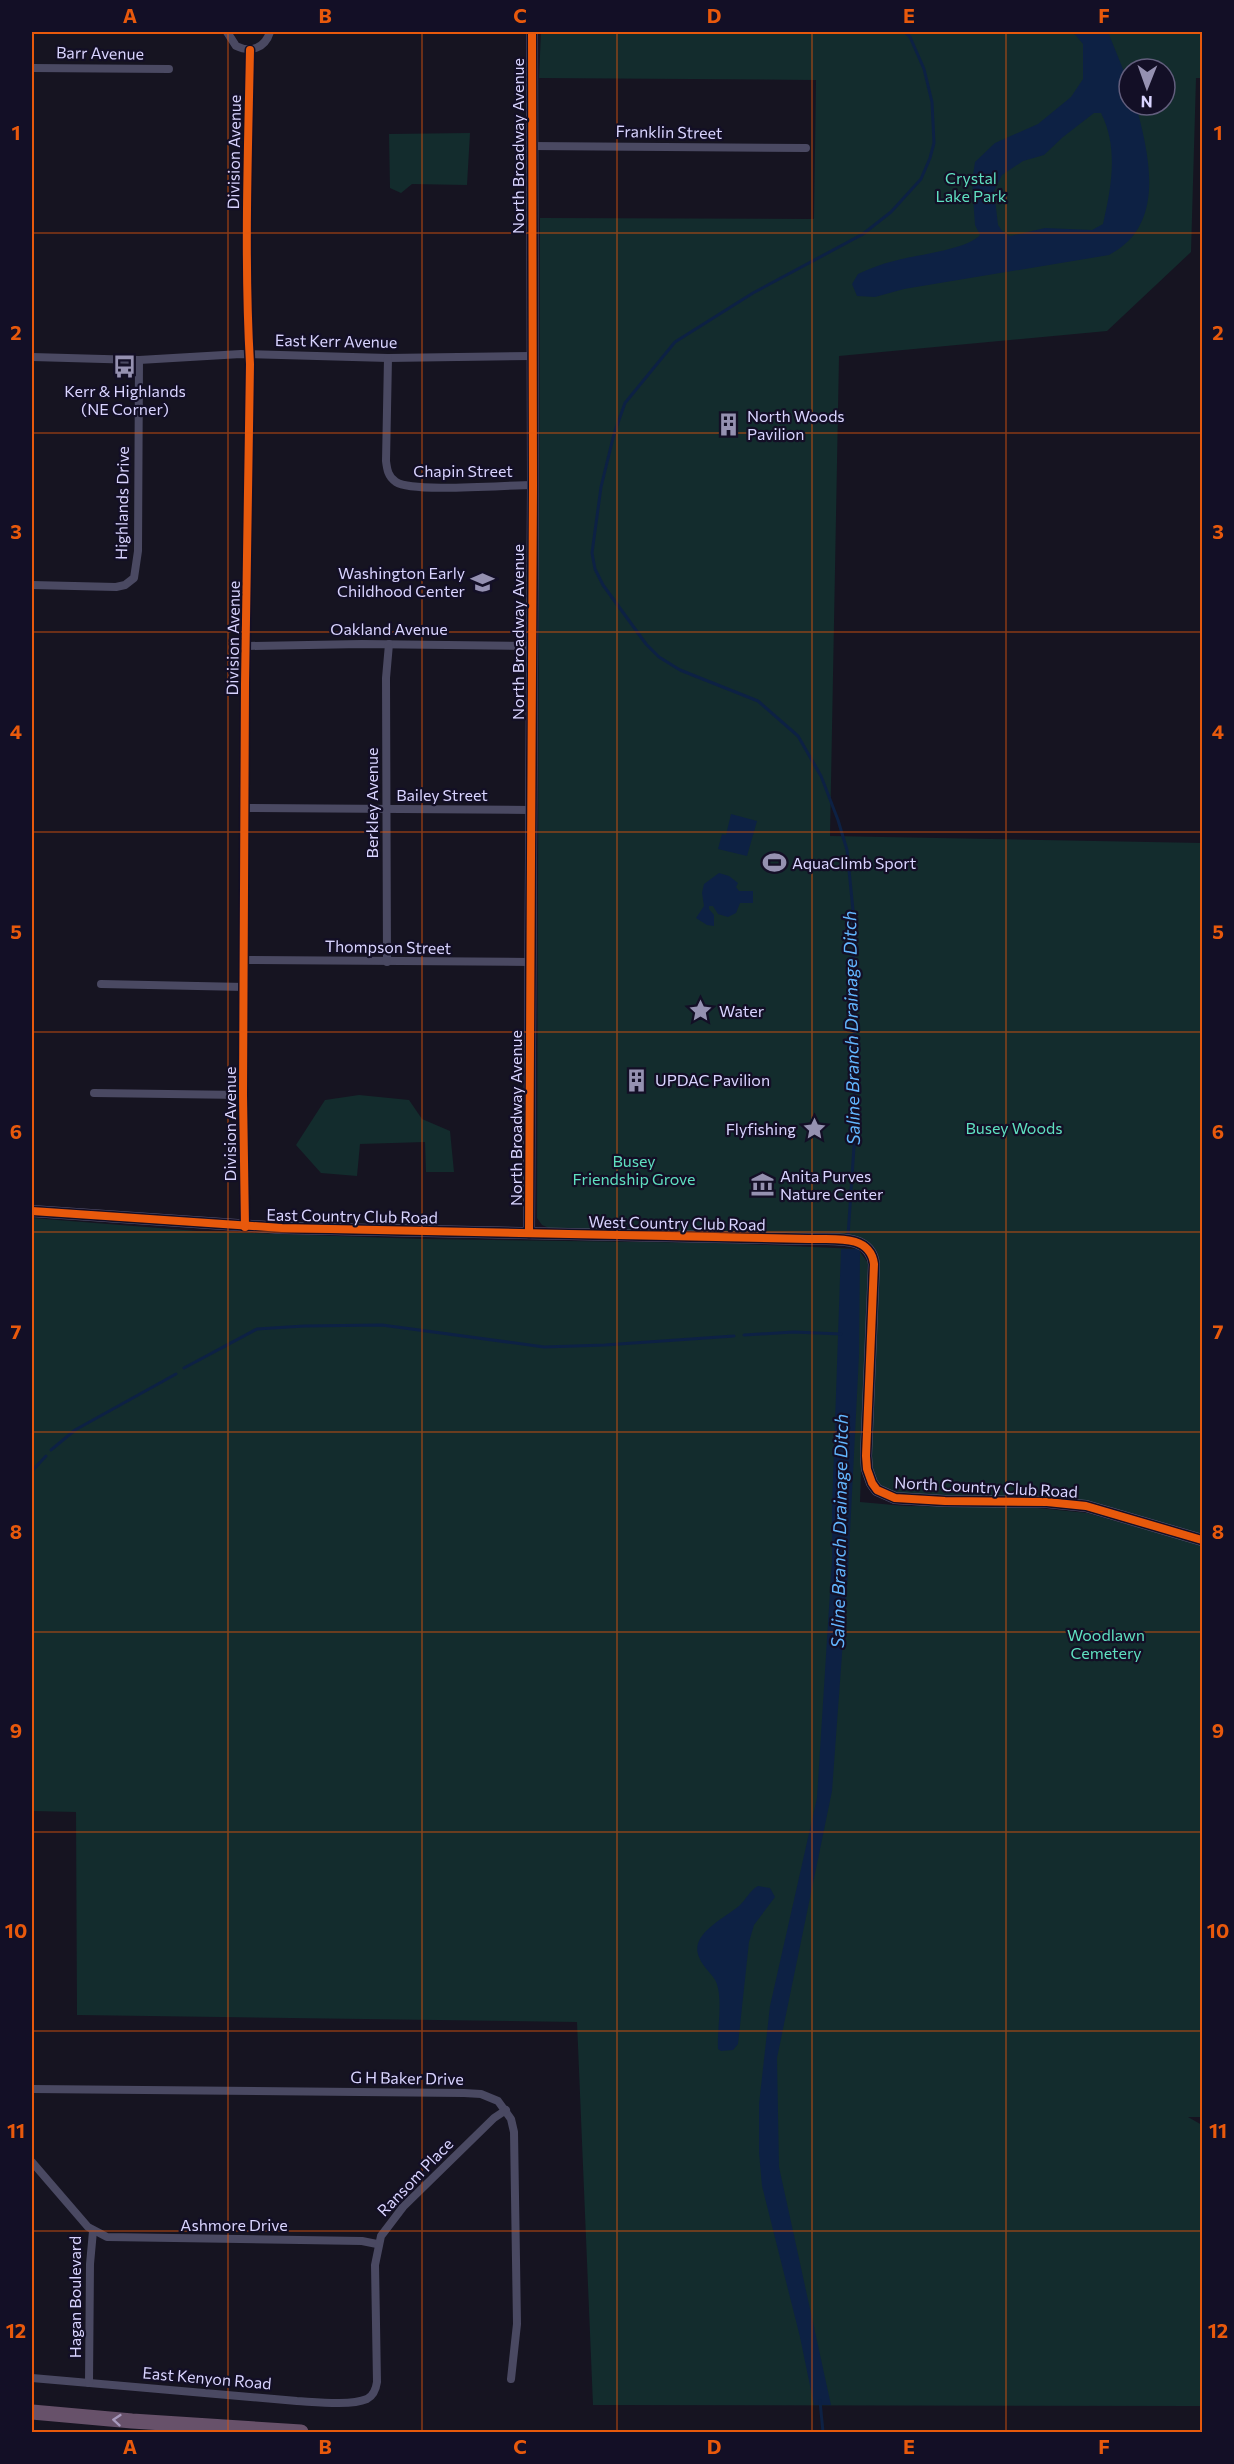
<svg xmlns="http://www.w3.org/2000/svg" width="1234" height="2464" viewBox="0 0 1234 2464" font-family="Commissioner,sans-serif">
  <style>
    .green { fill: #132c2d; fill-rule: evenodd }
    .water { fill: #0d2144; fill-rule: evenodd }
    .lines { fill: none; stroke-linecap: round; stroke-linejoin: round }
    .stream { stroke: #0d2144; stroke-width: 3 }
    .street { stroke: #4a4962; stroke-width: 8 }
    .secondary { stroke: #575674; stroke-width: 12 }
    .highway { stroke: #67516a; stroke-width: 15 }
    .cycleway-casing { stroke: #130f26; stroke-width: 11 }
    .cycleway { stroke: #e8590c; stroke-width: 8 }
    .oneway { stroke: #a699bc }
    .grid { fill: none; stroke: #e8590c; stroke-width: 1.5; stroke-opacity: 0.55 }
    .labels { text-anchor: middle; stroke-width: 4.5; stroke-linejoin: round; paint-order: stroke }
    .street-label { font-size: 16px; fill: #d9d4ff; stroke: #130f26 }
    .park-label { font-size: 16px; fill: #5fe0c0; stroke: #130f26 }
    .poi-label { font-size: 16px; fill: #d9d4ff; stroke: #130f26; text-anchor: start }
    .water-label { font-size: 18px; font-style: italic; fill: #62b6ff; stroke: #130f26 }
    .neatline { fill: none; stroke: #e8590c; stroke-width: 2 }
    .grid-label { font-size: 20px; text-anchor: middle; font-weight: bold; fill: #e8590c }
  </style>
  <rect width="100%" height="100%" fill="#161421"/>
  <g class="green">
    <path d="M541,32H1202V78H1196L1191,252L1107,331L839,356L830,836L1202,843V1540L1086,1506L895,1498L868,1474L874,1275L866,1246L551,1229L542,1225L537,1218L540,218L814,219L816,80L539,78ZM1129,69H1165V105H1129Z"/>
    <path d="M470,133L467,185L412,184L401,193L390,188L389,134Z"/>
    <path d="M359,1095L409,1100L422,1119L450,1131L454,1172H426L425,1142L360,1144L357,1176L321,1173L296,1145L325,1100Z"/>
    <path d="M32,1218L197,1231L421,1239L720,1243L858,1249L868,1263L860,1502L905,1506L1028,1507L1087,1513L1202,1545V2117H1188L1202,2125V2406L593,2405L577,2022L77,2015L76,1812L32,1811Z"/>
  </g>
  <g class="water">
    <path d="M1073,32H1108L1129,84V105H1136C1149,155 1167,225 1109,255L904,289L875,297L857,296L852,284L858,274C869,269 881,264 894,261C914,255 967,250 980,235L975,225L972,182L975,162L995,143L1038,124L1071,97L1083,79V44ZM1094,113H1101C1119,148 1111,189 1103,224L1092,230L1045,228L1010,236L1002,231L998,225L994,191L1002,175L1023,161L1044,155L1063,137Z"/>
    <path d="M731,814L757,821L747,856L718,849L722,834L726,835Z"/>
    <path d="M719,873L729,876L738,883L736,887L739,891H753V903H740L736,913L728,917L718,914L713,906H709V909L714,915V926L707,925L696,918L704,906L702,893L704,884Z"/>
    <path d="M841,1249H858L860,1252L859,1355L848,1572L832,1791L777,2058L779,2167L831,2405H814L800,2337L762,2186L759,2152V2104L770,2006L817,1798L832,1560V1509Z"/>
    <path d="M758,1886L770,1888L775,1897L754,1925L749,1942L738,2044L733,2050L721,2051L718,2049C717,2029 722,2008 718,1988C716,1975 703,1969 699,1957C689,1934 725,1918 739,1906C746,1900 749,1891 758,1886Z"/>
  </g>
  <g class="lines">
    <g class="stream">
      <path d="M848,1236L855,1132L853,910L847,850L838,820L821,776L798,736L758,701L680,670L659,657L646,644L603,585L595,569L592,553L601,487L614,434L625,403L675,342L753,293L863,234L891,212L921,179L930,158L934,143L932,102L924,69L910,37L905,32"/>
      <path d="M744,1335L794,1332L841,1334"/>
      <path d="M184,1368L257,1329L304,1326L382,1325L544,1347L605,1345L734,1336"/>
      <path d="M51,1450L75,1430L176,1374"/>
      <path d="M32,1471L46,1456"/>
      <path d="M820,2401L823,2432"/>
    </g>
    <g class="street">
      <path d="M227,32L236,46C251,53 265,48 270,32"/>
      <path d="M32,68L169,69"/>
      <path d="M532,146L806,148"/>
      <path d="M32,357L139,360L241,354L388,358L531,356"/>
      <path d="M388,358L386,461C387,469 388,477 396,482C413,493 507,485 533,485"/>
      <path d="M32,585L116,587L125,585L134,578L138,551L139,360"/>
      <path d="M247,646L362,644L531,646"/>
      <path d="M245,808L530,810"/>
      <path d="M245,960L530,962"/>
      <path d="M387,962L386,678L389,644"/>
      <path d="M101,984L245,987"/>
      <path d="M94,1093L243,1095"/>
      <path d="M245,1227L243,1095L245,684L250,364C244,259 248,155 250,50"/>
      <path d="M32,2089L464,2093L481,2094L498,2101L511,2119L514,2132L517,2324L511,2379"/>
      <path d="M32,2162L88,2227L107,2237L362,2241L377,2244"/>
      <path d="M32,2378L297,2401C316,2402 350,2406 367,2399C373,2396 376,2389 377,2382L375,2265L381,2236L403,2207L494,2118L506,2110"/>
      <path d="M89,2383L90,2264L93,2231"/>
    </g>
    <g class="secondary">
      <path d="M32,1211L282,1228L808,1239C832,1240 870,1233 874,1264L866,1456L867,1469L872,1483L877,1490L895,1498L945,1501L1047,1502L1086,1506L1202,1540"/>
      <path d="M529,1233L533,485L532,32"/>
    </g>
    <path class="highway" d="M32,2412L132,2421L301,2432"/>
    <defs>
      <g id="cycleway">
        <path d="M32,1211L282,1228L808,1239C832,1240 870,1233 874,1264L866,1456L867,1469L872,1483L877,1490L895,1498L945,1501L1047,1502L1086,1506L1202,1540"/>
        <path d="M245,1227L243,1095L245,684L250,364C244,259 248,155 250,50"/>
        <path d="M529,1233L533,485L532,32"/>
      </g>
    </defs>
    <use href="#cycleway" class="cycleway-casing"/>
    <use href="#cycleway" class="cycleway"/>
  </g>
  <defs><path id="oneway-chevron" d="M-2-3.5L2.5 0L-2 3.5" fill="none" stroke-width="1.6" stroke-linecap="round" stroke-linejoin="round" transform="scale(1.5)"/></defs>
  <use class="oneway" href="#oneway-chevron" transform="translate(117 2420) rotate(-175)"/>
  <path class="grid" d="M228,32V2432M422,32V2432M617,32V2432M812,32V2432M1006,32V2432M32,233H1202M32,433H1202M32,632H1202M32,832H1202M32,1032H1202M32,1232H1202M32,1432H1202M32,1632H1202M32,1832H1202M32,2031H1202M32,2231H1202"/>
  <defs>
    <symbol id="bus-bare" viewBox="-9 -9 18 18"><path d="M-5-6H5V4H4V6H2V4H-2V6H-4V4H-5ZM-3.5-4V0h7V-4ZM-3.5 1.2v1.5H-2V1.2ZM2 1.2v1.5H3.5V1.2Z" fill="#9591b1" stroke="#130f26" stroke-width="2.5" paint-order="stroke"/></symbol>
    <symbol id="building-bare" viewBox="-9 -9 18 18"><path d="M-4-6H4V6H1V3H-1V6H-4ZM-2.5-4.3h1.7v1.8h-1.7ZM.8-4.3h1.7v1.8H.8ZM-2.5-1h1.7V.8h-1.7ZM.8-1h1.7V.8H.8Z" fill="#9591b1" stroke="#130f26" stroke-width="2.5" paint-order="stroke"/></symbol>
    <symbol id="school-bare" viewBox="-9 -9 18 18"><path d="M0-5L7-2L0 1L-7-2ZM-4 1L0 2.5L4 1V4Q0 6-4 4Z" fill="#9591b1" stroke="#130f26" stroke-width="2.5" paint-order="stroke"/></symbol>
    <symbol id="stadium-bare" viewBox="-9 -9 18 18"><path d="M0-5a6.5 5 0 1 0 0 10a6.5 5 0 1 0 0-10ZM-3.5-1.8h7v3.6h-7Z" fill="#9591b1" stroke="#130f26" stroke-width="2.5" paint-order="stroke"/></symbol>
    <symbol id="sight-bare" viewBox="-9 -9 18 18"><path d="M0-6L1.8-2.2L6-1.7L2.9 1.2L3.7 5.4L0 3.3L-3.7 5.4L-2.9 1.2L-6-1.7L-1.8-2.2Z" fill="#9591b1" stroke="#130f26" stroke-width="2.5" paint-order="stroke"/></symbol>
    <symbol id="museum-bare" viewBox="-9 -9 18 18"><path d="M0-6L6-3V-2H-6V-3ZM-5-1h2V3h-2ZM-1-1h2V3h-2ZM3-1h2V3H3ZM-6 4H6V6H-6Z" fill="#9591b1" stroke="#130f26" stroke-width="2.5" paint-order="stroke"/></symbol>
  </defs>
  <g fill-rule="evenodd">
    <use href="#bus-bare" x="108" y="350" width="33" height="33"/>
    <use href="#building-bare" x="712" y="408" width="33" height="33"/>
    <use href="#school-bare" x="466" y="566" width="33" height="33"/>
    <use href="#stadium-bare" x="758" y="846" width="33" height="33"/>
    <use href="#sight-bare" x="684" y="994" width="33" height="33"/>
    <use href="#building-bare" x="620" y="1064" width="33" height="33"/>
    <use href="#sight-bare" x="798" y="1112" width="33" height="33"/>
    <use href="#museum-bare" x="746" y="1168" width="33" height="33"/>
  </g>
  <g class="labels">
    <g class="street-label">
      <text transform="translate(100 53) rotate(1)" y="6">Barr Avenue</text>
      <text transform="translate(669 132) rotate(1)" y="6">Franklin Street</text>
      <text transform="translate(518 146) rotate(-90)" y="6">North Broadway Avenue</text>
      <text transform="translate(234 152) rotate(-89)" y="6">Division Avenue</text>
      <text transform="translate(336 341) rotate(1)" y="6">East Kerr Avenue</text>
      <text x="463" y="477">Chapin Street</text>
      <text transform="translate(122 503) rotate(-89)" y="6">Highlands Drive</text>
      <text x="389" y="635">Oakland Avenue</text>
      <text transform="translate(518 632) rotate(-90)" y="6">North Broadway Avenue</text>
      <text transform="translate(233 638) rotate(-89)" y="6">Division Avenue</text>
      <text x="442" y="801">Bailey Street</text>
      <text transform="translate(372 803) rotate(-90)" y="6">Berkley Avenue</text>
      <text transform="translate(388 947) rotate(1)" y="6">Thompson Street</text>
      <text transform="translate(516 1118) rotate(-90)" y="6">North Broadway Avenue</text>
      <text transform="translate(230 1124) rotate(-90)" y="6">Division Avenue</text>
      <text transform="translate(352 1216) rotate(1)" y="6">East Country Club Road</text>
      <text transform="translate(677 1223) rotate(1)" y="6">West Country Club Road</text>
      <text transform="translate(986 1487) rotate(3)" y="6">North Country Club Road</text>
      <text transform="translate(407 2078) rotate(1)" y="6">G H Baker Drive</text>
      <text transform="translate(415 2177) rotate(-46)" y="6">Ransom Place</text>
      <text x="234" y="2231">Ashmore Drive</text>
      <text transform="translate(75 2297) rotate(-90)" y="6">Hagan Boulevard</text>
      <text transform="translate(207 2378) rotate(5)" y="6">East Kenyon Road</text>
    </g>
    <g class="park-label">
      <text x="971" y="184">Crystal<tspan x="971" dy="18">Lake Park</tspan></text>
      <text x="1014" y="1134">Busey Woods</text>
      <text x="634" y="1167">Busey<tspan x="634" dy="18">Friendship Grove</tspan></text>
      <text x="1106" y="1641">Woodlawn<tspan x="1106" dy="18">Cemetery</tspan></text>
    </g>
    <g class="poi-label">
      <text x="125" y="397" text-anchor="middle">Kerr &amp; Highlands<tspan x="125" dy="18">(NE Corner)</tspan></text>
      <text x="747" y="422">North Woods<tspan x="747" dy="18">Pavilion</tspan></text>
      <text x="465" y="579" text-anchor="end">Washington Early<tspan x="465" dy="18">Childhood Center</tspan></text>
      <text x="792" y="869">AquaClimb Sport</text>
      <text x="719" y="1017">Water</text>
      <text x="655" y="1086">UPDAC Pavilion</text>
      <text x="796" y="1135" text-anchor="end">Flyfishing</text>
      <text x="780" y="1182">Anita Purves<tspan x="780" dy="18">Nature Center</tspan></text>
    </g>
    <g class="water-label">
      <text transform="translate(852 1028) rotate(-91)" y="6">Saline Branch Drainage Ditch</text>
      <text transform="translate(840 1531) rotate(-89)" y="6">Saline Branch Drainage Ditch</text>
    </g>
  </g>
  <rect width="1234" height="2464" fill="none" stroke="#130f26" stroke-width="66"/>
  <g transform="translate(1147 87) rotate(181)"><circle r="28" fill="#130f26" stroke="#625e7d" stroke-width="1.5"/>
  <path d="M0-4.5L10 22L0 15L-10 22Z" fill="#9591b1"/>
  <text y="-9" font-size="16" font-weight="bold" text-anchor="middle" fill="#d9d4ff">N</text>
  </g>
  <rect x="33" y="33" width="1168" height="2398" class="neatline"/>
  <g class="grid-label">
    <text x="130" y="23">A</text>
    <text x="325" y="23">B</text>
    <text x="520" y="23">C</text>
    <text x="714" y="23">D</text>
    <text x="909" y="23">E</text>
    <text x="1104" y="23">F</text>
    <text x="16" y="140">1</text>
    <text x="1218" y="140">1</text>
    <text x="16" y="340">2</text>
    <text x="1218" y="340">2</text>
    <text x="16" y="539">3</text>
    <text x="1218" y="539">3</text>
    <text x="16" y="739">4</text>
    <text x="1218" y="739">4</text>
    <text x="16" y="939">5</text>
    <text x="1218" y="939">5</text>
    <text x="16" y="1139">6</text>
    <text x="1218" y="1139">6</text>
    <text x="16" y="1339">7</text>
    <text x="1218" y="1339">7</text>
    <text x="16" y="1539">8</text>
    <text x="1218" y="1539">8</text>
    <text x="16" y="1738">9</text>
    <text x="1218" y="1738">9</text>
    <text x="16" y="1938">10</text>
    <text x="1218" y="1938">10</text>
    <text x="16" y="2138">11</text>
    <text x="1218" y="2138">11</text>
    <text x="16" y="2338">12</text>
    <text x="1218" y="2338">12</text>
    <text x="130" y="2454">A</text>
    <text x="325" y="2454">B</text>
    <text x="520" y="2454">C</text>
    <text x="714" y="2454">D</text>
    <text x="909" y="2454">E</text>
    <text x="1104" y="2454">F</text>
  </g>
</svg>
